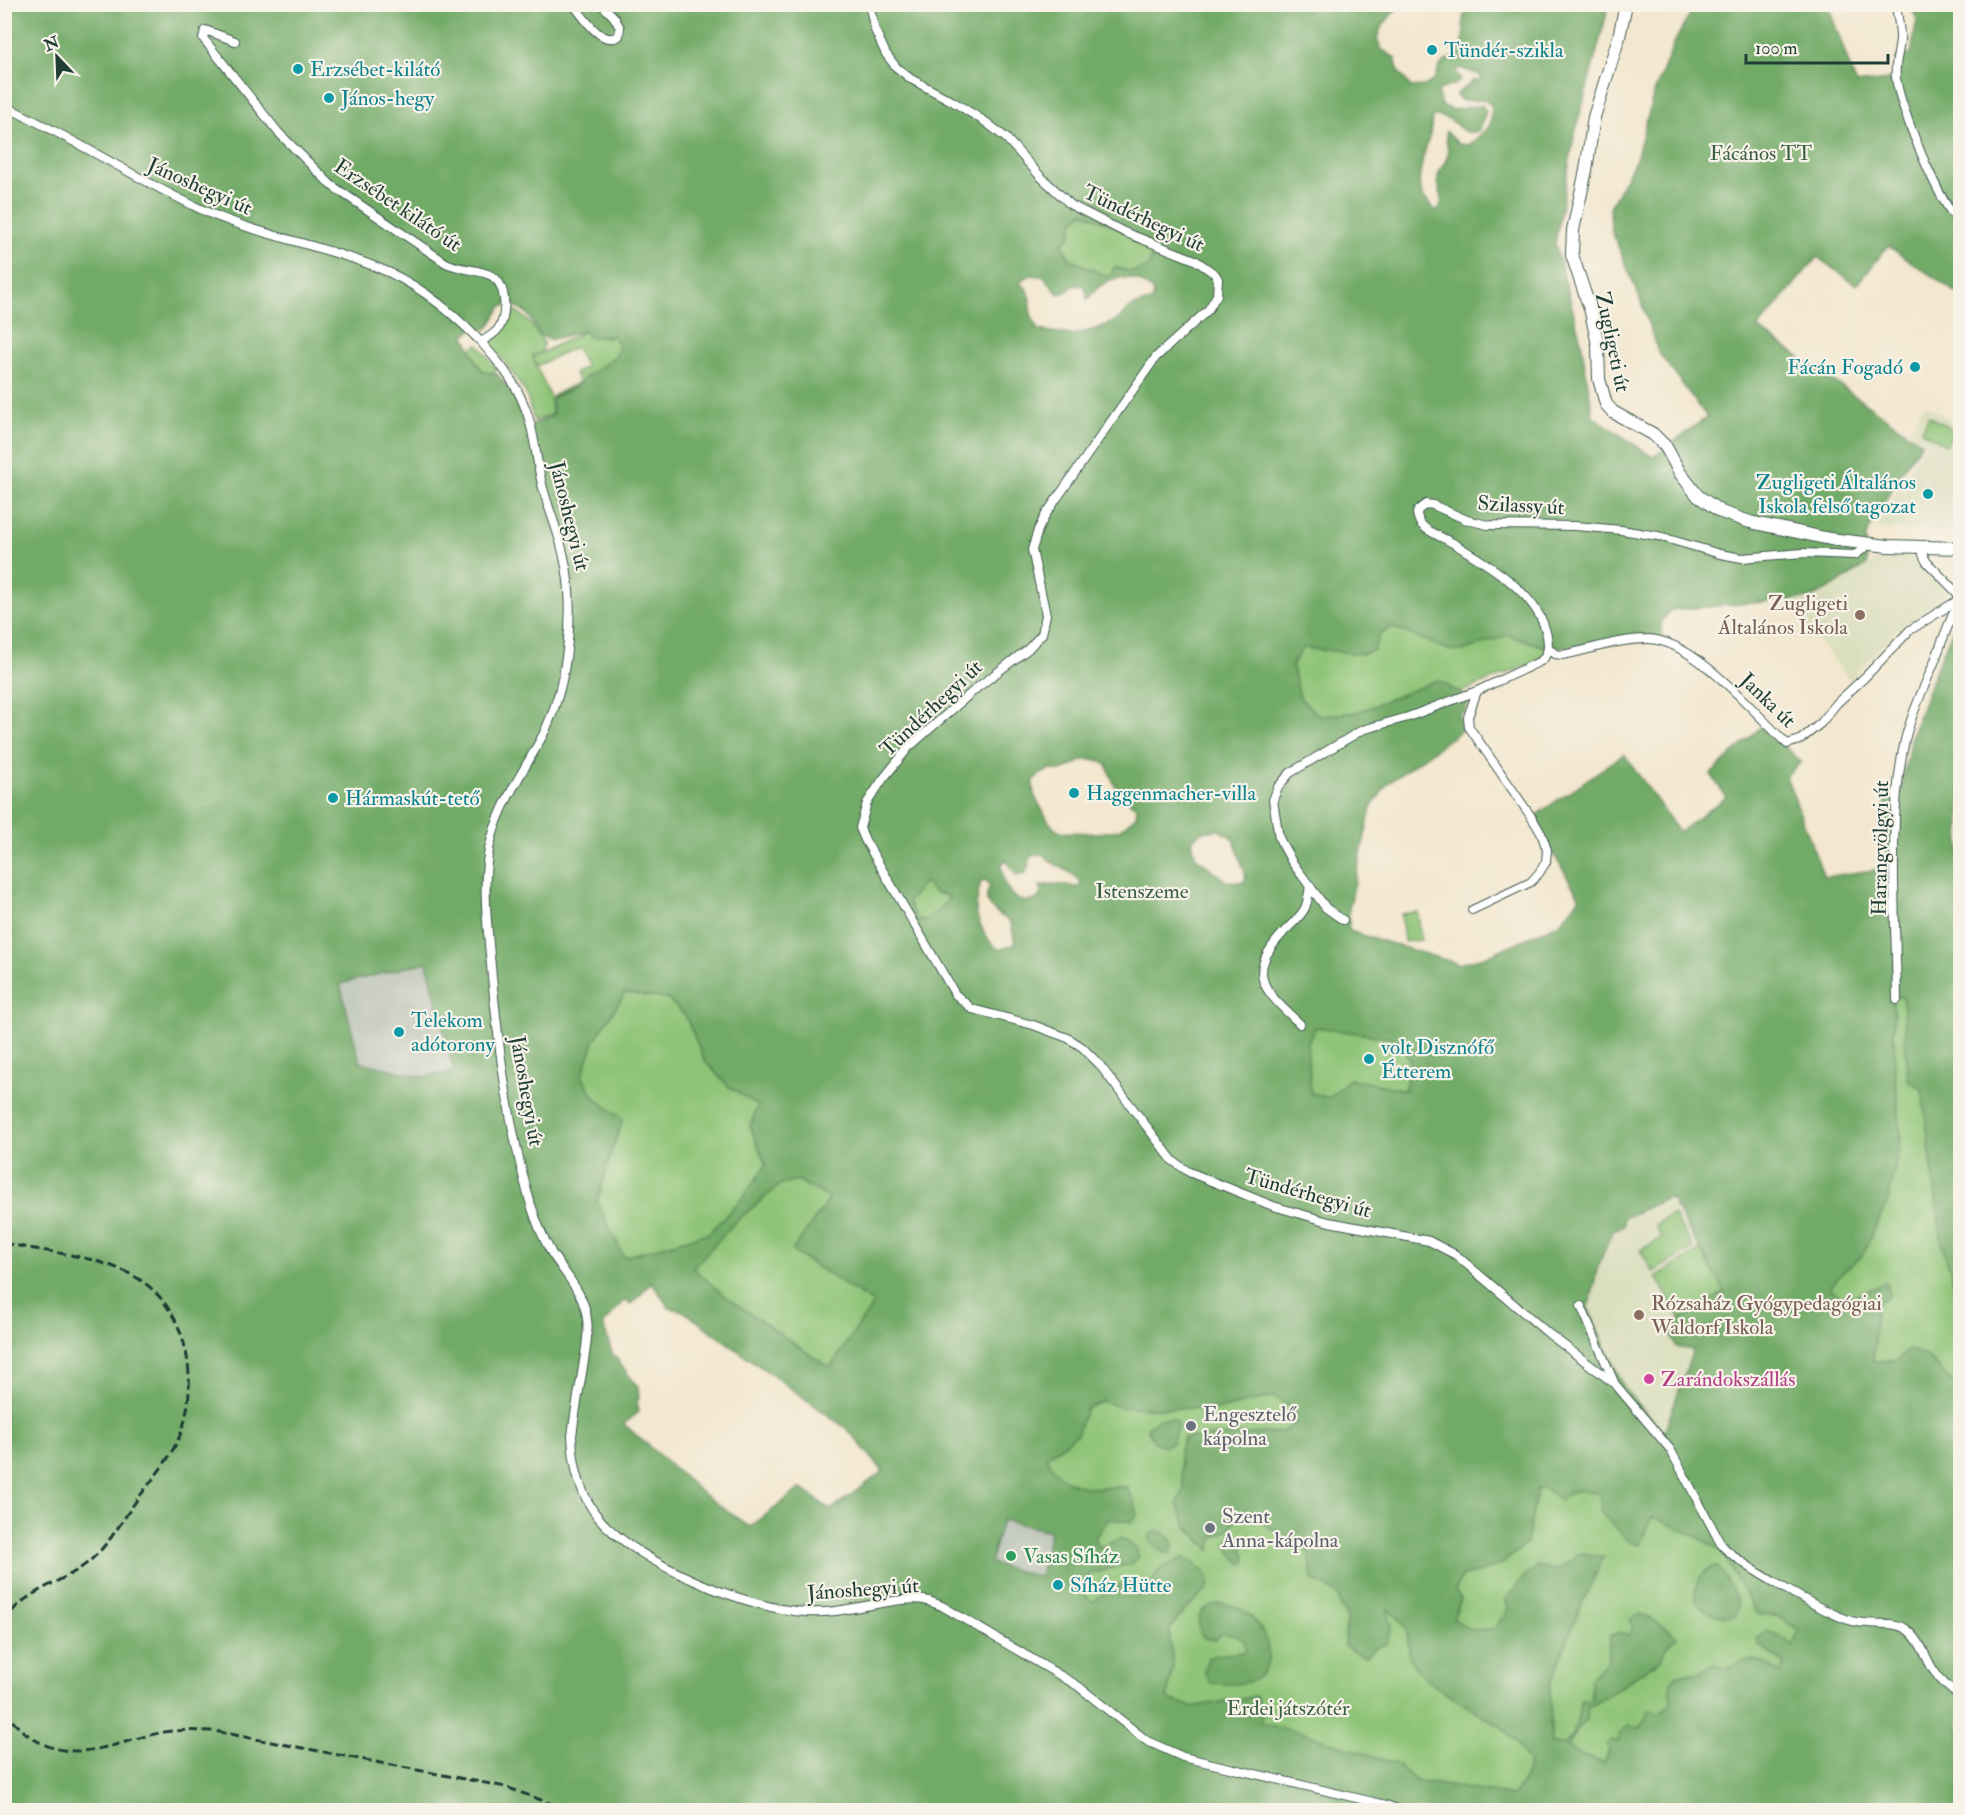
<svg xmlns="http://www.w3.org/2000/svg" width="1965" height="1815" viewBox="0 0 1965 1815" font-family="'IM FELL Double Pica',serif">
  <style>
    .built { fill: #dadebd }
    .industrial { fill: #c0c6ba }
    .green { fill: #8ec477; stroke: #568056; stroke-width: 1.5 }
    .forest { fill: #72aa68; stroke: #48744e; stroke-width: 1.5; fill-rule: evenodd }
    .lines { fill: none; stroke-linecap: round; stroke-linejoin: round }
    .street-casing { stroke: #3f564b; stroke-width: 10 }
    .secondary-casing { stroke: #3f564b; stroke-width: 14 }
    .street { stroke: #fff; stroke-width: 8 }
    .secondary { stroke: #fff; stroke-width: 12 }
    .rail { stroke: #1f3d34; stroke-width: 3; stroke-dasharray: 9 4.5; stroke-linecap: butt }
    .culture-dot { fill: #0f9aa8; stroke: #f7f3e8; stroke-width: 2 }
    .education-dot { fill: #8d6e63; stroke: #f7f3e8; stroke-width: 2 }
    .hotel-dot { fill: #d1479c; stroke: #f7f3e8; stroke-width: 2 }
    .worship-dot { fill: #6b7280; stroke: #f7f3e8; stroke-width: 2 }
    .leisure-dot { fill: #2e9e5b; stroke: #f7f3e8; stroke-width: 2 }
    .labels { text-anchor: middle; stroke-width: 4.5; stroke-linejoin: round; paint-order: stroke }
    .culture-label { font-size: 21px; fill: #0d838f; stroke: #f7f3e8; text-anchor: start }
    .park-label { font-size: 21px; fill: #3b5f45; stroke: #f7f3e8 }
    .street-label { font-size: 21px; fill: #1f3d34; stroke: #f7f3e8 }
    .education-label { font-size: 21px; fill: #785e54; stroke: #f7f3e8; text-anchor: end }
    .hotel-label { font-size: 21px; fill: #b23c85; stroke: #f7f3e8; text-anchor: start }
    .worship-label { font-size: 21px; fill: #5b616d; stroke: #f7f3e8; text-anchor: start }
    .leisure-label { font-size: 21px; fill: #27864d; stroke: #f7f3e8; text-anchor: start }
  </style>
  <rect width="100%" height="100%" fill="#f7f3e8"/>
  <filter id="ink" filterUnits="userSpaceOnUse"><feTurbulence type="fractalNoise" baseFrequency=".0167" numOctaves="2"/><feDisplacementMap in="SourceGraphic" scale="12" xChannelSelector="R" yChannelSelector="G"/><feConvolveMatrix kernelMatrix="1 2 1 2 8 2 1 2 1" color-interpolation-filters="sRGB"/></filter>
  <filter id="wash" filterUnits="userSpaceOnUse"><feTurbulence type="fractalNoise" baseFrequency=".008" numOctaves="4" result="noise"/><feDisplacementMap in="SourceGraphic" scale="24" xChannelSelector="R" yChannelSelector="G"/><feGaussianBlur stdDeviation="1.35" result="paint"/><feColorMatrix in="noise" values="0 0 0 0 0 0 0 0 0 0 0 0 0 0 0 0 0 1.4 0 .05"/><feComposite in="paint" operator="in"/></filter>
  <g filter="url(#wash)">
    <rect width="100%" height="100%" fill="#f3e7cf"/>
    <g class="built">
      <path d="M1925,404L1960,425V531L1875,529L1926,443L1909,430Z"/>
      <path d="M1902,554L1914,558L1951,596L1949,601L1897,630L1850,680L1784,599L1810,598L1829,589L1867,565L1887,557Z"/>
      <path d="M1670,1197L1726,1292L1693,1349L1664,1434L1629,1394L1622,1383L1598,1328L1586,1306L1591,1300L1597,1269L1613,1230L1623,1218Z"/>
    </g>
    <g class="industrial">
      <path d="M427,962L455,1072L423,1077L360,1062L339,984Z"/>
      <path d="M1002,1520L1050,1531L1040,1577L989,1563Z"/>
    </g>
    <g class="green">
      <path d="M1083,212L1157,245L1147,268L1132,272L1114,267L1111,276L1103,275L1070,259L1062,244L1071,236L1074,221Z"/>
      <path d="M512,309C527,317 535,329 544,343L541,353L584,331L606,338L614,336L619,346L616,356L586,377L578,386L552,398L554,395L579,382L575,373L586,367L575,347L537,366L533,357L540,353L532,356L550,397L552,414L534,421L526,393L506,364L490,345Z"/>
      <path d="M478,344L497,369L464,394L470,350Z"/>
      <path d="M1929,416L1954,430L1946,445L1921,431Z"/>
      <path d="M1392,627L1449,650L1462,651L1507,635L1550,648L1535,662L1459,693L1438,680L1358,712L1319,716L1300,698L1292,665L1303,648L1364,654L1374,650L1379,635Z"/>
      <path d="M924,881L950,895L945,904L927,920H916L908,902Z"/>
      <path d="M1418,912L1421,940L1404,942L1401,914Z"/>
      <path d="M625,993L667,999L685,1015L705,1061L728,1086L758,1106L750,1126L766,1165L745,1195L709,1233L624,1257L597,1202L612,1150L623,1119L596,1099L582,1076L594,1041Z"/>
      <path d="M1893,996H1903L1908,1080L1922,1089L1942,1244L1960,1303V1375L1952,1381L1926,1356L1896,1361H1873L1876,1305L1886,1283L1855,1296L1842,1297L1830,1288L1842,1273L1862,1256L1888,1200L1901,1136L1895,1076Z"/>
      <path d="M1316,1027L1398,1039L1410,1061L1406,1090L1351,1079C1342,1084 1337,1092 1328,1098L1311,1093L1307,1044Z"/>
      <path d="M797,1180L830,1198L792,1251L874,1303L829,1369L726,1297L693,1268L734,1223L781,1184Z"/>
      <path d="M1673,1214L1693,1248L1653,1272L1640,1250L1662,1238L1655,1225Z"/>
      <path d="M1700,1250L1726,1292L1681,1319L1656,1277Z"/>
      <path d="M1276,1396L1295,1413V1425L1282,1432L1184,1438L1179,1455L1184,1489L1177,1504L1214,1537C1227,1533 1231,1527 1238,1515H1253L1272,1529L1304,1543L1310,1558L1312,1580C1324,1587 1328,1585 1339,1596C1340,1615 1350,1611 1345,1633L1365,1657L1376,1648L1387,1642L1388,1609C1402,1619 1410,1630 1409,1648L1439,1688L1503,1728L1519,1746L1529,1764L1523,1782L1513,1796L1417,1781L1397,1765L1301,1732L1288,1730L1249,1729L1256,1696L1191,1707L1166,1698L1173,1666L1169,1631L1180,1615L1207,1589L1159,1570L1146,1592L1132,1594L1125,1584L1113,1586L1093,1603L1084,1595L1089,1574L1119,1566L1130,1565L1136,1548L1121,1538L1099,1548L1094,1538L1109,1519L1126,1487L1082,1488L1054,1473L1046,1456C1072,1442 1076,1436 1086,1409L1103,1401L1119,1407L1221,1409Z"/>
      <path d="M1544,1488L1571,1491L1583,1489L1599,1493L1645,1535L1651,1516L1692,1534L1721,1551L1757,1614L1777,1616L1799,1630L1793,1646L1780,1636L1759,1645L1785,1664L1781,1673C1758,1656 1752,1657 1726,1670L1714,1664L1697,1673L1678,1674L1671,1681V1704L1618,1742L1609,1751L1603,1763L1582,1756L1566,1746L1579,1728L1587,1709L1662,1659L1669,1643L1633,1629L1630,1635L1610,1636L1608,1660L1591,1679V1700L1586,1702L1582,1699L1574,1732L1563,1745L1551,1744L1550,1685L1578,1612L1603,1558L1581,1553L1508,1609L1495,1629L1470,1630L1453,1618L1461,1599L1455,1591L1462,1576L1481,1572L1527,1543L1537,1489Z"/>
    </g>
    <g class="forest">
      <path d="M5,5H1396V9L1381,28L1377,38L1381,49L1395,58L1399,72L1411,87L1424,86L1435,80C1438,65 1443,60 1458,56L1464,34L1463,18L1470,5H1609L1574,137L1555,243L1581,341L1593,416L1653,457L1707,417L1658,352L1639,296L1611,229L1610,207L1636,159L1654,93L1674,43L1695,5H1828L1856,84L1896,79V58L1911,54L1917,19L1909,5H1960V295L1888,246L1857,285L1817,257L1758,328L1922,443L1901,472L1866,536L1867,565L1829,589L1810,598L1670,610L1661,623L1662,640L1550,648L1507,635L1462,651L1449,650L1392,627L1379,635L1374,650L1364,654L1303,648L1292,665L1300,698L1319,716L1358,712L1438,680L1470,699L1464,712L1459,713L1460,722H1465L1466,727L1387,784L1371,808L1349,909V931L1459,964L1487,956L1560,923L1580,898L1532,818L1624,754L1679,832L1726,797L1711,774L1762,726L1801,762L1786,776L1824,877L1887,868L1885,796L1900,793L1911,737L1933,676L1960,612V1303L1942,1244L1922,1089L1908,1080L1903,996L1893,997L1895,1076L1901,1136L1888,1200L1862,1256L1842,1273L1830,1288L1842,1297L1855,1296L1886,1283L1889,1295L1876,1305L1873,1361H1896L1909,1349L1926,1356L1952,1381L1960,1375V1810H5ZM1460,68L1480,75L1481,80L1472,81C1468,88 1460,88 1456,96L1462,101L1484,100L1492,106L1490,126L1469,145L1459,144L1446,131C1445,139 1449,148 1448,155C1446,163 1439,168 1438,177C1436,193 1449,196 1436,212L1422,195L1419,182L1423,157L1431,131L1432,116C1461,114 1455,140 1480,130L1486,111L1482,105L1453,110L1441,105L1437,91L1458,83L1461,79L1455,70ZM1083,212L1157,245L1147,268L1132,272L1114,267L1111,276L1103,275L1070,259L1062,244L1071,236L1074,221ZM1032,275L1044,277L1058,294L1066,292L1073,286L1083,285L1087,293V300C1099,283 1116,273 1137,280C1142,282 1148,288 1153,291V300L1133,306L1116,321L1096,329L1072,335L1038,330C1034,323 1030,314 1030,305C1030,294 1030,290 1020,283L1024,278ZM512,304L527,313L540,335L549,340L584,331L589,337L614,336L619,346L615,357L586,377L577,386L552,398L553,415L528,427L514,395L497,374L483,371L477,363L465,336L472,329L480,332L488,328L501,307ZM1083,760H1098L1107,765C1113,785 1119,795 1137,808L1136,816L1119,830L1098,833L1065,832L1055,829L1049,822L1034,795L1033,782L1038,776L1050,769L1062,771ZM1219,830C1237,838 1236,845 1241,862C1244,869 1246,872 1245,881L1241,882L1226,881L1196,857L1192,846L1193,839L1201,832ZM1043,854C1055,869 1069,867 1081,882L1080,886L1078,887L1054,884L1040,886L1041,894L1036,900C1011,907 1004,885 1001,865L1005,860L1017,876L1025,874L1029,866L1030,856ZM986,880L990,886C979,908 997,911 1011,923L1015,943C1011,945 1005,949 1001,949C990,949 977,920 976,910C976,901 979,890 981,881ZM924,882L935,893L949,896L945,904L927,920H916L908,902ZM427,962L454,1072L423,1077L360,1062L340,984ZM625,993L667,999L685,1015L705,1061L728,1086L758,1106L750,1126L766,1165L745,1195L709,1233L624,1257L597,1202L612,1150L623,1119L596,1099L582,1076L594,1041ZM1316,1027L1398,1039L1410,1061L1405,1090L1351,1079C1342,1084 1337,1092 1328,1098L1311,1093L1307,1044ZM797,1180L830,1198L792,1251L874,1303L830,1368L726,1297L693,1268L734,1223L781,1184ZM1670,1197L1725,1292L1681,1319L1669,1331L1677,1347L1693,1350L1664,1433L1629,1394L1622,1383L1587,1306L1591,1300L1597,1269L1613,1230L1624,1226V1218ZM652,1282L669,1308L683,1311L847,1429L883,1471L831,1510L801,1488L750,1527L702,1493L624,1424L639,1412L637,1400L639,1399L638,1387L612,1353L603,1324L625,1300L631,1305ZM1275,1396L1295,1413V1425L1282,1432L1184,1438L1179,1455L1184,1489L1177,1504L1187,1527L1210,1550L1214,1537C1227,1533 1231,1527 1238,1515H1253L1272,1529L1304,1543L1310,1558L1312,1580C1323,1587 1329,1585 1339,1596C1339,1609 1342,1605 1346,1614C1349,1623 1344,1637 1344,1646L1365,1657L1376,1648L1387,1643L1392,1628L1388,1609C1420,1628 1399,1649 1417,1669C1439,1695 1475,1707 1501,1727C1514,1737 1522,1751 1529,1764L1523,1782L1513,1796L1417,1781L1397,1765L1382,1759L1300,1732L1261,1723L1262,1709L1256,1696L1191,1707L1167,1698L1173,1666L1169,1631L1180,1615L1208,1589V1576L1194,1563L1183,1557L1159,1570L1146,1592L1132,1594L1125,1584L1113,1586L1093,1602L1084,1595L1089,1574L1119,1566L1130,1565L1139,1557L1136,1548L1121,1538L1099,1548L1094,1538L1109,1519L1131,1522L1137,1515L1134,1501L1126,1487C1091,1488 1065,1493 1046,1457L1077,1434L1086,1409L1103,1401L1119,1407L1221,1409ZM1544,1488L1561,1500C1574,1488 1582,1489 1599,1493L1601,1513L1629,1541L1640,1545L1652,1517L1692,1534L1721,1551L1757,1614L1777,1616L1799,1630L1793,1646L1780,1636L1766,1630L1757,1639L1759,1645L1785,1664L1781,1673C1758,1657 1752,1657 1726,1669L1714,1664L1697,1673L1678,1674L1671,1681V1704L1661,1712L1650,1709L1640,1728L1629,1726L1620,1733L1618,1742L1612,1740L1607,1744L1609,1751L1603,1763L1582,1756L1567,1746C1570,1741 1574,1734 1578,1729C1586,1721 1589,1721 1587,1708L1662,1659L1669,1643L1677,1637C1665,1626 1654,1619 1639,1614L1630,1618L1633,1629L1630,1635L1620,1632L1610,1636L1608,1660L1591,1679V1700L1586,1702L1582,1699L1574,1732L1563,1745L1551,1744L1550,1685L1578,1612L1604,1557L1581,1553L1558,1570L1538,1566L1524,1577L1506,1599L1508,1609L1495,1629L1470,1630L1453,1618L1461,1599L1455,1591L1462,1576L1481,1572L1503,1563L1527,1543L1537,1489ZM1002,1520L1050,1531L1040,1577L990,1563Z"/>
      <path d="M1170,1418L1176,1420L1178,1425L1172,1443L1164,1446L1154,1442L1147,1428L1157,1420Z"/>
      <path d="M1159,1531C1167,1533 1173,1541 1173,1549L1169,1553L1162,1552L1149,1540L1151,1534Z"/>
      <path d="M1234,1534L1245,1540L1242,1549L1245,1556V1563L1242,1564L1229,1551L1227,1544Z"/>
      <path d="M1713,1567H1718C1724,1574 1739,1599 1738,1607C1738,1610 1736,1613 1735,1616C1716,1619 1687,1607 1697,1584C1701,1576 1704,1570 1713,1567Z"/>
      <path d="M1222,1603C1231,1605 1240,1608 1247,1613C1268,1630 1282,1671 1248,1682C1237,1685 1223,1684 1211,1683L1204,1672L1208,1658C1221,1652 1233,1655 1246,1651L1245,1642L1237,1636L1222,1633L1215,1639H1207L1201,1635C1194,1614 1201,1607 1222,1603Z"/>
    </g>
  </g>
  <g filter="url(#ink)">
    <g class="lines">
      <defs>
        <g id="street">
          <path d="M573,4C583,16 601,47 619,36L620,28L614,17L601,4"/>
          <path d="M869,4L875,30L886,54L896,67L911,79L952,101L987,123L1006,138L1040,176L1071,205L1124,232L1195,260L1215,274L1218,279L1217,295L1208,310L1156,357L1046,514L1038,530L1032,550L1046,615L1042,634L1028,649L978,687L909,747L883,779L867,803L860,828L865,840L955,994L972,1009L1033,1025L1068,1038L1082,1047L1099,1064L1173,1161L1189,1172L1273,1206L1329,1222L1429,1241L1456,1255L1549,1334L1615,1384L1670,1449L1721,1544C1735,1563 1827,1614 1852,1621C1868,1626 1891,1620 1906,1629C1920,1638 1925,1657 1934,1671C1941,1681 1950,1690 1960,1696"/>
          <path d="M1896,4C1897,15 1900,26 1900,37C1900,51 1894,63 1896,78C1899,105 1940,207 1960,222"/>
          <path d="M235,41L205,30L203,38L278,132L331,185L446,263C460,270 479,269 492,276C507,285 507,314 499,328C495,334 487,338 481,342"/>
          <path d="M4,106C74,138 137,180 207,212C262,236 321,245 376,267C416,282 450,310 479,340C499,362 516,382 526,410C535,433 536,460 542,484C548,509 559,532 564,557C571,587 571,619 567,650C564,678 557,705 545,731C527,767 503,798 492,837C484,865 485,893 487,921C495,1016 504,1113 531,1205C536,1221 543,1238 551,1252C564,1273 585,1294 587,1319C589,1332 586,1347 584,1361C580,1386 575,1411 572,1436C573,1464 580,1495 598,1517C634,1562 749,1610 806,1612C833,1614 861,1606 888,1602C900,1600 912,1598 924,1600C930,1601 936,1604 942,1606L1078,1686L1147,1741L1183,1757L1386,1805L1400,1810"/>
          <path d="M1919,546L1926,561L1960,596"/>
          <path d="M1549,648L1555,654L1562,655C1590,650 1618,639 1647,639C1692,638 1755,713 1787,744L1800,740L1821,723L1837,703L1866,676L1910,630L1960,599"/>
          <path d="M1472,910L1531,882L1539,873L1546,862L1547,850L1541,833L1532,818L1469,727L1468,717L1477,691"/>
          <path d="M1343,920L1326,908L1292,862L1279,838L1273,800L1278,787L1290,773L1362,730L1408,717L1477,691L1541,661C1549,655 1549,646 1547,636C1539,593 1486,563 1451,542C1442,537 1430,533 1423,526C1419,523 1418,519 1417,514L1418,510L1426,504L1433,505L1467,520L1488,525L1576,526L1621,530L1658,536L1720,554L1742,558L1803,553L1855,555L1870,544"/>
          <path d="M1897,1000C1896,916 1887,822 1905,740C1911,714 1924,688 1934,663C1942,642 1949,620 1960,600"/>
          <path d="M1300,1024C1265,991 1244,975 1283,933C1290,925 1300,918 1305,908C1308,901 1309,893 1310,885"/>
          <path d="M1581,1306L1614,1382"/>
        </g>
        <path id="secondary" d="M1626,4L1619,37L1594,117L1586,170L1573,230L1572,255L1591,312L1598,345L1599,379L1606,404L1613,412L1653,434L1666,447L1680,473L1698,496L1721,512L1750,522L1830,539L1888,546L1960,548"/>
      </defs>
      <use href="#street" class="street-casing"/>
      <use href="#secondary" class="secondary-casing"/>
      <use href="#street" class="street"/>
      <use href="#secondary" class="secondary"/>
      <g class="rail">
        <path d="M4,1243C48,1253 92,1254 132,1275C185,1303 199,1373 183,1427C174,1456 151,1480 134,1504C122,1521 111,1540 96,1555C68,1584 29,1585 4,1621"/>
        <path d="M4,1710C12,1722 22,1732 34,1739C75,1765 117,1742 159,1733C177,1729 196,1731 214,1731L506,1787L568,1810"/>
      </g>
    </g>
  </g>
  <g class="culture-dot">
    <circle cx="1432" cy="50" r="6"/>
    <circle cx="298" cy="69" r="6"/>
    <circle cx="329" cy="98" r="6"/>
    <circle cx="1915" cy="367" r="6"/>
    <circle cx="1928" cy="494" r="6"/>
    <circle cx="1074" cy="793" r="6"/>
    <circle cx="333" cy="798" r="6"/>
    <circle cx="399" cy="1032" r="6"/>
    <circle cx="1369" cy="1059" r="6"/>
    <circle cx="1058" cy="1585" r="6"/>
  </g>
  <g class="education-dot">
    <circle cx="1860" cy="615" r="6"/>
    <circle cx="1639" cy="1315" r="6"/>
  </g>
  <circle class="hotel-dot" cx="1649" cy="1379" r="6"/>
  <g class="worship-dot">
    <circle cx="1191" cy="1426" r="6"/>
    <circle cx="1210" cy="1528" r="6"/>
  </g>
  <circle class="leisure-dot" cx="1011" cy="1556" r="6"/>
  <g class="labels">
    <g class="culture-label">
      <text x="1444" y="57">Tündér-szikla</text>
      <text x="310" y="76">Erzsébet-kilátó</text>
      <text x="341" y="105">János-hegy</text>
      <text x="1903" y="374" text-anchor="end">Fácán Fogadó</text>
      <text x="1916" y="489" text-anchor="end">Zugligeti Általános<tspan x="1916" dy="24">Iskola felső tagozat</tspan></text>
      <text x="1086" y="800">Haggenmacher-villa</text>
      <text x="345" y="805">Hármaskút-tető</text>
      <text x="411" y="1027">Telekom<tspan x="411" dy="24">adótorony</tspan></text>
      <text x="1381" y="1054">volt Disznófő<tspan x="1381" dy="24">Étterem</tspan></text>
      <text x="1070" y="1592">Síház Hütte</text>
    </g>
    <g class="park-label">
      <text x="1761" y="160">Fácános TT</text>
      <text x="1142" y="898">Istenszeme</text>
      <text x="1288" y="1715">Erdei játszótér</text>
    </g>
    <g class="street-label">
      <text transform="translate(200 186) rotate(24)" y="7">Jánoshegyi út</text>
      <text transform="translate(398 205) rotate(34)" y="7">Erzsébet kilátó út</text>
      <text transform="translate(1144 218) rotate(25)" y="7">Tündérhegyi út</text>
      <text transform="translate(1613 342) rotate(78)" y="7">Zugligeti út</text>
      <text transform="translate(1521 505) rotate(3)" y="7">Szilassy út</text>
      <text transform="translate(570 516) rotate(76)" y="7">Jánoshegyi út</text>
      <text transform="translate(1768 700) rotate(44)" y="7">Janka út</text>
      <text transform="translate(931 708) rotate(-43)" y="7">Tündérhegyi út</text>
      <text transform="translate(1880 848) rotate(-89)" y="7">Harangvölgyi út</text>
      <text transform="translate(527 1091) rotate(80)" y="7">Jánoshegyi út</text>
      <text transform="translate(1308 1193) rotate(16)" y="7">Tündérhegyi út</text>
      <text transform="translate(863 1589) rotate(-4)" y="7">Jánoshegyi út</text>
    </g>
    <g class="education-label">
      <text x="1848" y="610">Zugligeti<tspan x="1848" dy="24">Általános Iskola</tspan></text>
      <text x="1651" y="1310" text-anchor="start">Rózsaház Gyógypedagógiai<tspan x="1651" dy="24">Waldorf Iskola</tspan></text>
    </g>
    <g class="hotel-label">
      <text x="1661" y="1386">Zarándokszállás</text>
    </g>
    <g class="worship-label">
      <text x="1203" y="1421">Engesztelő<tspan x="1203" dy="24">kápolna</tspan></text>
      <text x="1222" y="1523">Szent<tspan x="1222" dy="24">Anna-kápolna</tspan></text>
    </g>
    <g class="leisure-label">
      <text x="1023" y="1563">Vasas Síház</text>
    </g>
  </g>
  <rect width="1965" height="1815" fill="none" stroke="#f7f3e8" stroke-width="24"/>
  <g transform="translate(57 57) rotate(337)" stroke="#f7f3e8" stroke-width="4.5" paint-order="stroke">
  <path d="M0-4.5L10 22L0 15L-10 22Z" fill="#1f3d34"/>
  <text y="-9" font-size="16" font-weight="bold" text-anchor="middle" fill="#1f3d34">N</text>
  </g>
  <path d="M1746 54v9h142v-9" fill="none" stroke="#1f3d34" stroke-width="3"/>
  <text x="1755" y="54" font-size="18" fill="#1f3d34" stroke="#f7f3e8" stroke-width="4.5" paint-order="stroke">100 m</text>
</svg>
